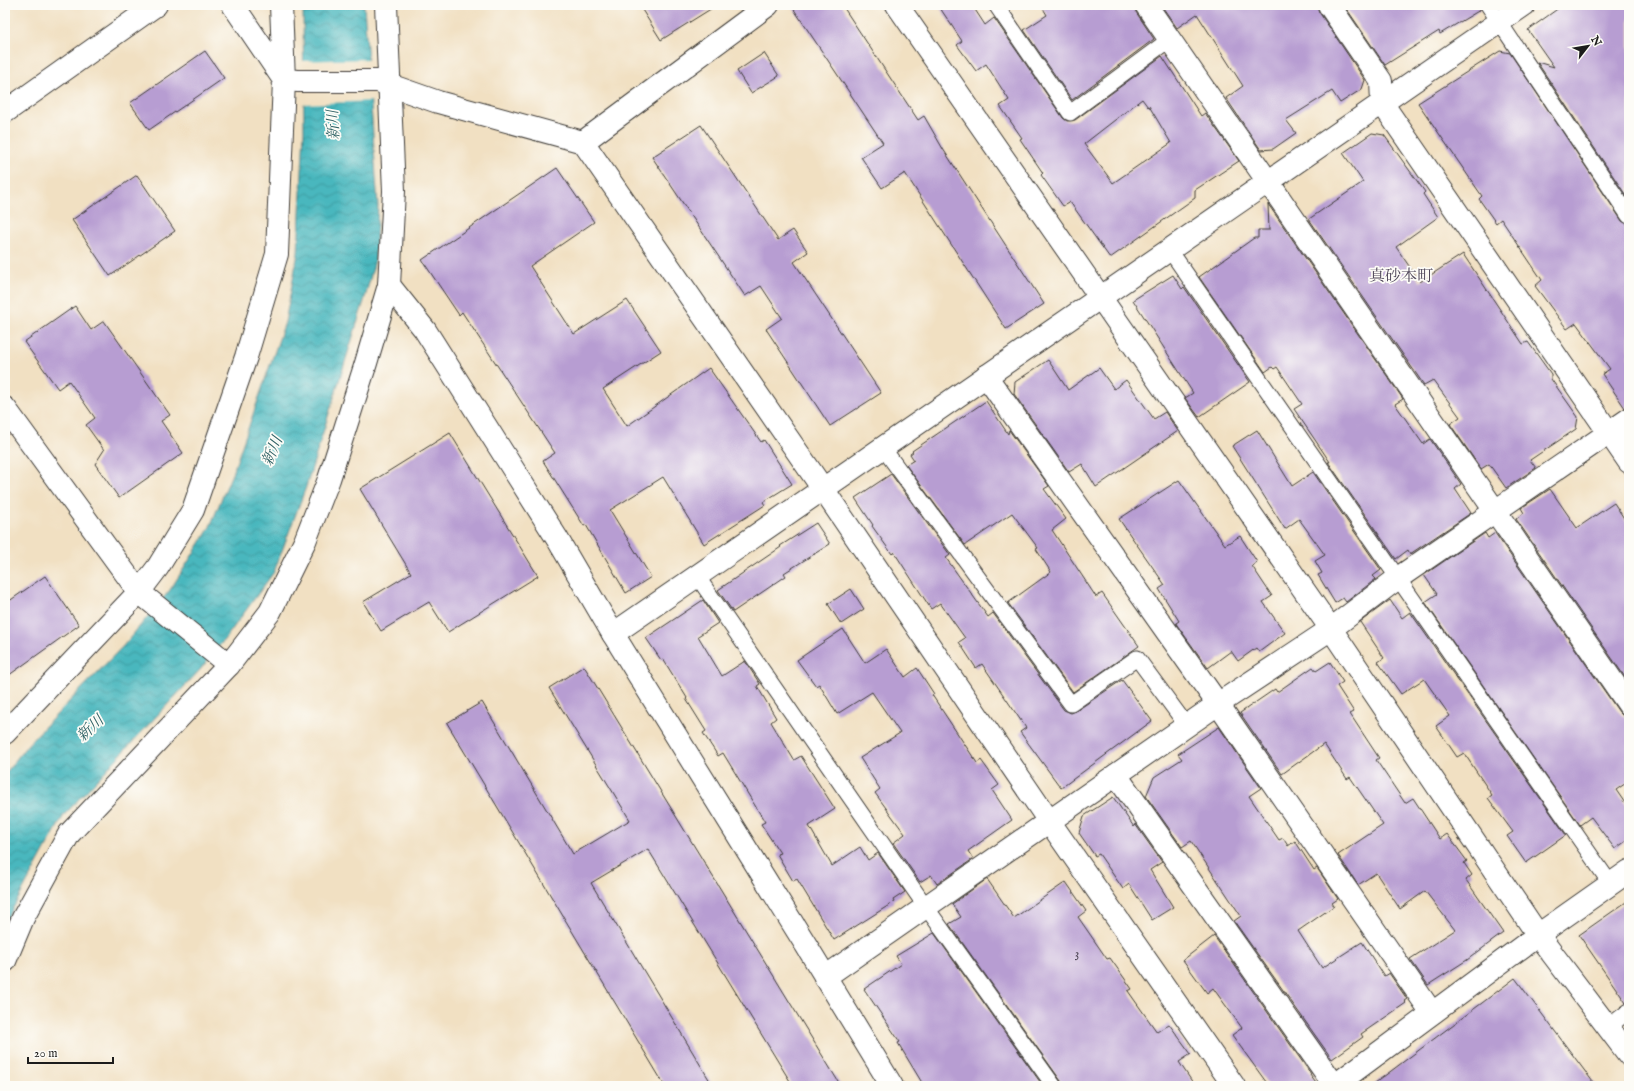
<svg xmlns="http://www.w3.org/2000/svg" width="1634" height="1091" viewBox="0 0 1634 1091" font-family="'IM FELL English','Noto Serif JP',serif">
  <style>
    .water { fill: url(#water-waves); stroke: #326a6d }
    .pier { fill: #f1e0c2 }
    .building { fill: #b79dd2; fill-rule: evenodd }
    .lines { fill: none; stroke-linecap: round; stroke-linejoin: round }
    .service-casing { stroke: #3c3935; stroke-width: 17 }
    .minor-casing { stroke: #3c3935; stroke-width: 24 }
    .tertiary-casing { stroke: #3c3935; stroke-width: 24 }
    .service { stroke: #fff; stroke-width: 15 }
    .minor { stroke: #fff; stroke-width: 22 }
    .tertiary { stroke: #fff; stroke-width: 22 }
    .labels { text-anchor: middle; stroke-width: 3.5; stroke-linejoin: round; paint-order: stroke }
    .number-label { font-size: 12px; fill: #433c4a }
    .water-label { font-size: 15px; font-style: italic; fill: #306265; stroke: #fdfcf7 }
    .quarter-label { font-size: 16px; fill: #52495c; stroke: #fdfcf7 }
  </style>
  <defs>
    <pattern id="water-waves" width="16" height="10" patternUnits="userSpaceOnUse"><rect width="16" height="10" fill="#48b7be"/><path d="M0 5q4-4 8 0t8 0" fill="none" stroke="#3b949a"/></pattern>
  </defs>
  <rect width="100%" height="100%" fill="#fdfcf7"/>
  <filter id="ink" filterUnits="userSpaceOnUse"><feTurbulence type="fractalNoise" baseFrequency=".025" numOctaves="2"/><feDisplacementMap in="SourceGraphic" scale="8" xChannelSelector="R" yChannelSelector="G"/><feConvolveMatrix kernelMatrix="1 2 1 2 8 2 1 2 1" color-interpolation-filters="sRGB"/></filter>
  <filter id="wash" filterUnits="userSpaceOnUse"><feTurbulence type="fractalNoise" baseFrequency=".012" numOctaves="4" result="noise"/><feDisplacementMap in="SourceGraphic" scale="16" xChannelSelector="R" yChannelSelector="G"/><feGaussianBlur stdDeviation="0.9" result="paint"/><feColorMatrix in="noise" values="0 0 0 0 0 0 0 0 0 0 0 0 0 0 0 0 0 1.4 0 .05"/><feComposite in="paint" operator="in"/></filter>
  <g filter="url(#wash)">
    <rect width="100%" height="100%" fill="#f1e0c2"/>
    <path class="water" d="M303,5H364L378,206L375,260L365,298L306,487L274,572L228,635L199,671L64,815L5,923V774L28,744L124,645L170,590L209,529L234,469L285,322L298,253L304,131Z"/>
    <path class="pier" d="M369,59L372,101L302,104L301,61Z"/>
    <g id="blocks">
      <g class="building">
        <path d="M639,5H717L661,40Z"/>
        <path d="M791,5H842L918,120L924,116L943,149L1044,304L1006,329L905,173L882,188L861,157L883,143Z"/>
        <path d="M938,5H972L985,25L994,18L1063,118L1067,121L1075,120L1162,56L1201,116L1205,113L1239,161L1195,190V198L1110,258L1070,202L1063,206L1041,175L1043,173L1020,139L1022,138L1000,106L1009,100L986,64L976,71L957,45L962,41ZM1142,99L1148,107L1149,106L1171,143L1113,183L1084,144Z"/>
        <path d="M1041,5H1134L1136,12L1154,39L1072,100L1024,30L1047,15Z"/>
        <path d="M1161,5H1317L1319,12L1365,80L1362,89L1340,103L1332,91L1286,120L1296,133L1273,149L1261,150L1226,98L1243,86L1197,14L1177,28Z"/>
        <path d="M1344,5H1479L1480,10L1440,34L1439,31L1385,65Z"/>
        <path d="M1563,5H1629V200L1537,62L1554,67L1528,30Z"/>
        <path d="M205,51L224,78L149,130L130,103Z"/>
        <path d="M1500,51L1510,53L1622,221L1629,225V407L1625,408L1602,374L1610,369L1576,323L1567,329L1535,286L1542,280L1501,219L1496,223L1479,199L1482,196L1418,103Z"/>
        <path d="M764,53L779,76L751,93L737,71Z"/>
        <path d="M701,125L778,240L793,230L808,252L794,262L881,393L830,426L766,329L782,318L761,286L745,296L652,157Z"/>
        <path d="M1372,133L1384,135L1425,192L1423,194L1438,217L1396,247L1420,282L1463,254L1523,344L1528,342L1551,374V379L1578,417L1576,429L1530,460L1536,468L1506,488L1489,464L1481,469L1450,424L1460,417L1433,380L1424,385L1309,219L1363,182L1343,153Z"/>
        <path d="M557,168L594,222L530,266L574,334L627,300L661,351L603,389L627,426L709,368L761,442L764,440L792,484L763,502L765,505L704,544L663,477L610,510L651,577L626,593L586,525L584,526L543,461L555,453L462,312L459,315L422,260Z"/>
        <path d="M137,175L175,231L110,276L72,220Z"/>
        <path d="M1268,204L1403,399L1395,404L1423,444L1430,439L1461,484L1455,489L1471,513L1410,554L1408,550L1396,559L1328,462H1330L1294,409L1302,404L1277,367L1274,369L1272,367L1265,372L1199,277L1254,238H1258V230H1269Z"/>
        <path d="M1173,275L1182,289L1184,287L1250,382L1199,417L1185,398L1193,393L1133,300Z"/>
        <path d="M75,306L91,330L104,321L170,415L161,421L183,453L119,498L95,464L104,450L86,425L95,418L69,381L58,389L24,342Z"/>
        <path d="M1048,360L1068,390L1099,368L1114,389L1126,380L1154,419L1165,412L1178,431L1096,487L1082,464L1069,472L1014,394L1015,382Z"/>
        <path d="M986,401L1008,434L1009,430L1049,486L1044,489L1066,519L1052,530L1096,597L1102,593L1139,646L1073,692L1008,603L1051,572L1036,549L1038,548L1012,513L965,545L906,465L914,460L910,454L913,452L912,451Z"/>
        <path d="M1257,430L1292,486L1313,472L1381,570L1373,576L1376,579L1346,602L1343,598L1335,603L1318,575L1322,573L1315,561L1325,555L1299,519L1285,529L1232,446Z"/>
        <path d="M450,433L538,576L448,632L429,602L381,631L363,602L411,573L360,489Z"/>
        <path d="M891,474L950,555L946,558L988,617L993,613L1064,710L1071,713L1076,711L1122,680L1152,721L1061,788L1020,732L1026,728L982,664L976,668L959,642L965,638L940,603L931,609L894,552L892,554L872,526L873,525L855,498Z"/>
        <path d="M1179,480L1225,545L1240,536L1257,562L1252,566L1272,596L1263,602L1285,633L1259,652L1256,648L1238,661L1231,651L1208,668L1177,625L1176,623L1179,621L1159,589L1165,585L1119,519Z"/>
        <path d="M1550,489L1577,528L1614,503L1629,526V683L1516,519L1524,513L1521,508Z"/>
        <path d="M816,523L830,544L784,573L786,576L733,612L718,590L781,547L780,546Z"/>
        <path d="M1485,533L1488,538L1495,533L1619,712L1623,716L1629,717V781L1616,790L1629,809V839L1615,849L1591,817L1580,825L1425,602L1437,594L1424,575Z"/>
        <path d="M45,576L79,625L5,678V604Z"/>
        <path d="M851,589L864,609L841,624L828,604Z"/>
        <path d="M703,600L718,623L698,636L722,676L745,661L760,684L757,686L776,718L771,722L794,760L801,756L835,809L809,826L832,866L860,847L868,860L878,853L905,892L893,900L894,902L834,940L797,879L793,881L777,854L780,853L761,824L765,822L723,753L718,756L703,733L706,731L686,699L687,698L663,659L661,660L646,638Z"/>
        <path d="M1390,600L1402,618L1410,612L1566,835L1526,863L1507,836L1513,832L1488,798L1492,795L1464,753L1457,757L1436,726L1450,716L1424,679L1401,694L1378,662L1384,658L1360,622Z"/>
        <path d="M843,629L865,663L886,649L905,677L917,668L934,694L932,695L977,763L981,760L999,785L992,790L1012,820L968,851L973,859L937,884L931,875L920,882L893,843L905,834L875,793L880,789L860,758L900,733L872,692L837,714L819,684L816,686L797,660Z"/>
        <path d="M1330,662L1343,682L1337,686L1354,712L1350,714L1379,758L1376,760L1405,803L1413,798L1440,839L1447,834L1467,861L1464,863L1472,875L1466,880L1503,933L1467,960L1428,985L1410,959L1455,930L1425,891L1400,909L1376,873L1358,885L1338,855L1383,825L1350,777L1347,779L1324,744L1282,774L1240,713L1275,689L1277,692L1313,667L1316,671Z"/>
        <path d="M584,666L841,1086H793L648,849L591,883L713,1086H665L447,723L482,702L573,854L630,820L549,688Z"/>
        <path d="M1219,727L1261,788L1249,796L1279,840L1283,838L1288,846L1295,841L1314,870L1317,868L1338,899L1332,903L1334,906L1298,931L1322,968L1362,942L1384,976L1389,973L1407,999L1404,1001L1406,1003L1361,1034L1363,1037L1332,1059L1234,921L1241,916L1191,841L1182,847L1146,796L1154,777L1182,759L1178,754Z"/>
        <path d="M1113,797L1134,827L1135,824L1162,862L1150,870L1173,907L1152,920L1129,884L1123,889L1099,854L1095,856L1079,833L1084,816Z"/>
        <path d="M987,879L1014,918L1066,882L1086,911L1078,917L1107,959L1110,958L1132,989L1128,991L1157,1032L1169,1024L1191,1054L1179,1062L1195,1086H1063L1061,1081L949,924L961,917L952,904Z"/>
        <path d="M1629,900V1002L1626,1003L1579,935Z"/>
        <path d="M934,933L1043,1086H924L898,1043L900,1042L864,989L901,964L896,956Z"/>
        <path d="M1214,936L1311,1074L1310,1075L1318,1086H1269L1232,1035L1242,1028L1213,988L1207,993L1183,960Z"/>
        <path d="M1515,978L1596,1086H1371L1482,1003Z"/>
      </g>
    </g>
  </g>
  <g filter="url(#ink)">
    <use href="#blocks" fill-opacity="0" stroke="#3c3935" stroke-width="1"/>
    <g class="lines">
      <defs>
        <g id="service">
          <path d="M996,5L1070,113L1170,39"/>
          <path d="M1488,5L1629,216"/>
          <path d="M1169,249L1610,883"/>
          <path d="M883,448L1071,704L1137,658L1187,726"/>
          <path d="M697,576L926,907L1054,1086"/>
          <path d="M1608,1027L1629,1011"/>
        </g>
        <g id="minor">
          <path d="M233,5L284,80L298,81H378L438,102L583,142L768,5"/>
          <path d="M897,5L1331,629L1538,935L1629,1055"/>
          <path d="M1146,5L1629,705"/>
          <path d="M1329,5L1381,81L1382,103L1629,462"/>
          <path d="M5,112L156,5"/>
          <path d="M583,142L823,489L1049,821L1234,1086"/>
          <path d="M986,376L1218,704L1432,1013"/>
          <path d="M5,408L139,592L229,665"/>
          <path d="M613,634L1524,5"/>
          <path d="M5,733L139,592L158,567L193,510L246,357L277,254L284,80L281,5"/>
          <path d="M1116,775L1335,1086"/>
          <path d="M825,977L1218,704L1331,629L1398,578L1629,419"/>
          <path d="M1334,1086L1538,935L1629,871"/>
        </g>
        <g id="tertiary">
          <path d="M389,285L425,330L558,540L613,634L806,945L892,1086"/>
          <path d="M5,961L23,918L69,834L229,665L270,612L305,541L329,479L366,363L389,285L394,191L386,5"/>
        </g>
      </defs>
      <use href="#service" class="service-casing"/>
      <use href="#minor" class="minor-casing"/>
      <use href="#tertiary" class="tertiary-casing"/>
      <use href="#service" class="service"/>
      <use href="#minor" class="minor"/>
      <use href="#tertiary" class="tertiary"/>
    </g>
  </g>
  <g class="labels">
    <g class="number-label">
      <text x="1077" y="957">3</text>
    </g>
    <g class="water-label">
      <text transform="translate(333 125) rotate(-93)" y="5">新川</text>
      <text transform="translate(272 451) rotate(-67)" y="5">新川</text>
      <text transform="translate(90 728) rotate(-43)" y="5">新川</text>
    </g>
    <g class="quarter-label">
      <text x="1401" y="281">真砂本町</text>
    </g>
  </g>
  <rect width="1634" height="1091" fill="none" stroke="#fdfcf7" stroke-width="20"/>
  <g transform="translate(1588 46) rotate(59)" stroke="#fdfcf7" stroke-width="3" paint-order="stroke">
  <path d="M0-3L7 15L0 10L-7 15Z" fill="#1c1c1c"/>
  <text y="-6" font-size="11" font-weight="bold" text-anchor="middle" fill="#1c1c1c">N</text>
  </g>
  <path d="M28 1057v6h85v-6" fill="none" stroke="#1c1c1c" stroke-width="2"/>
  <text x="34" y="1057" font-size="12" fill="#1c1c1c" stroke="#fdfcf7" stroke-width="3" paint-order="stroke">20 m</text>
</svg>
